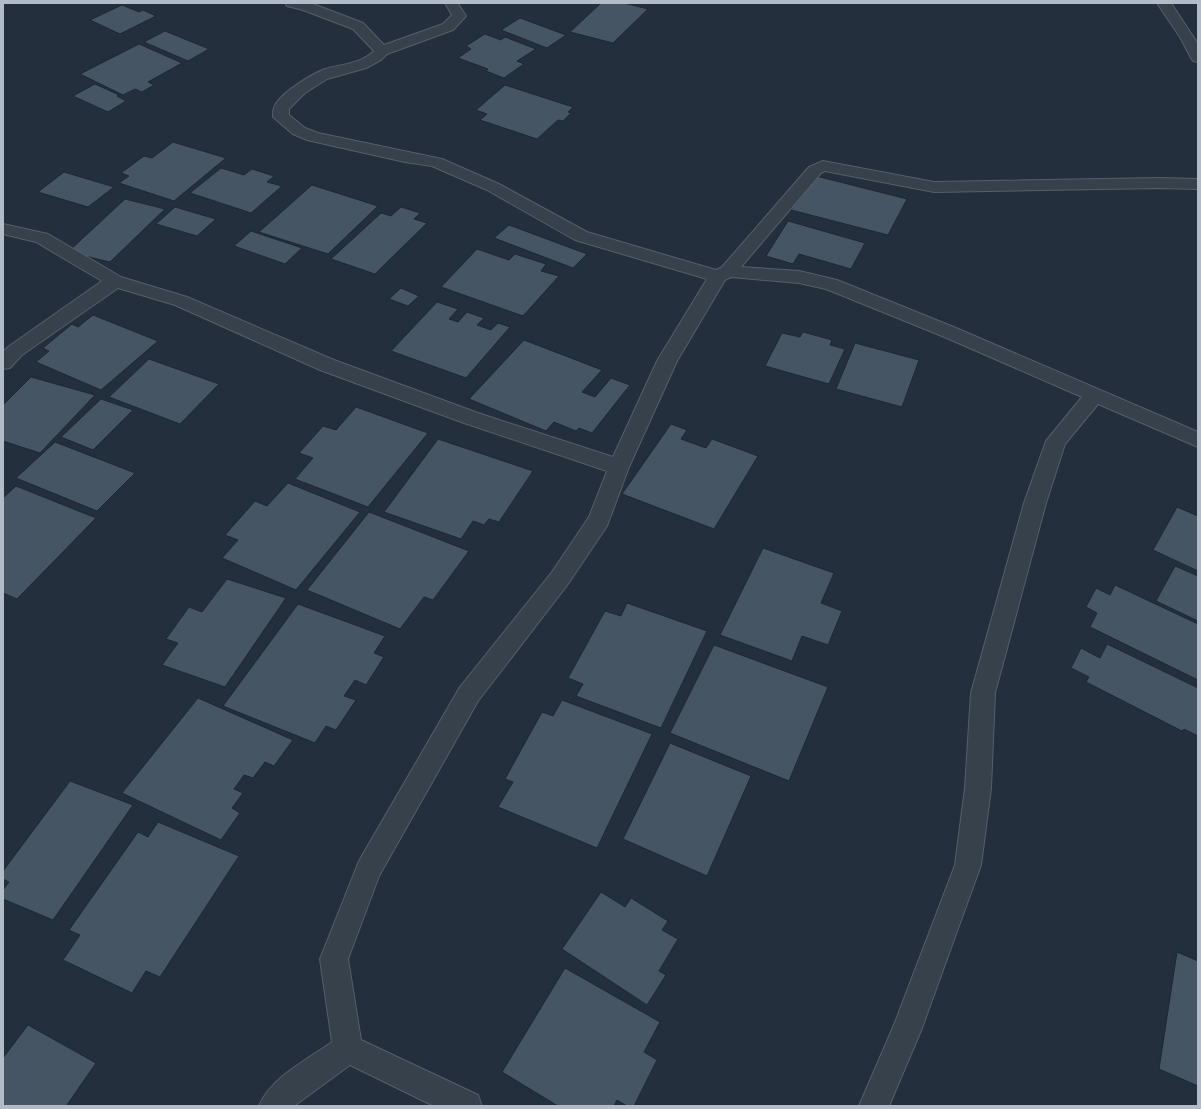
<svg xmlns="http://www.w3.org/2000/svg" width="1201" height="1109" viewBox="0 0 1201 1109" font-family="'Varela Round',sans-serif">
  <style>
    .building { fill: #465563; stroke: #1e2833 }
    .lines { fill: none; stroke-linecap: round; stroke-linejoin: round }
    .minor-casing { stroke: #555f6a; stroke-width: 2 }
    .minor { fill: #37414c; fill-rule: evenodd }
  </style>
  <rect width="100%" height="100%" fill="#232f3c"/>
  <g class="building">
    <path d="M601,3H624L648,9L613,43L570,32Z"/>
    <path d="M122,5L139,12L143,10L156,16L120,34L90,20Z"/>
    <path d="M520,18L566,35L547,48L501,30Z"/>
    <path d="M165,31L209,49L188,61L144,42Z"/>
    <path d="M485,34L501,40L505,37L536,49L517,61L524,64L504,78L486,71L488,69L458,58L471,49L466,46Z"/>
    <path d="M139,44L182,63L148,82L154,85L142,92L135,89L123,95L80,74Z"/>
    <path d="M95,84L119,95L117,96L126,101L108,112L73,96Z"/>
    <path d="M505,85L573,107L568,112L571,113L563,121L558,120L537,139L480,120L487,114L476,110Z"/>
    <path d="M173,142L226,158L174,201L119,183L129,176L121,173L144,156L152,158Z"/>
    <path d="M221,168L244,175L252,169L274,176L267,182L282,186L251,213L190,193Z"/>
    <path d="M64,172L114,187L88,207L38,192Z"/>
    <path d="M812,175L907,199L888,235L791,210Z"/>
    <path d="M312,185L378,206L328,254L259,232Z"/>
    <path d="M125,199L165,209L110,262L68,252Z"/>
    <path d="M175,207L216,219L197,236L156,224Z"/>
    <path d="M401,207L420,213L414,219L427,223L375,274L331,259L381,213L391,216Z"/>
    <path d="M788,221L865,243L851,269L799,254L793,264L766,256Z"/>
    <path d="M509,225L587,254L573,268L494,238Z"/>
    <path d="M251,231L302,248L285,264L234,246Z"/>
    <path d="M477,249L509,260L515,254L546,264L541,271L559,276L523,316L441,287Z"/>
    <path d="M401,288L419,296L408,306L389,299Z"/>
    <path d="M437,302L458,309L449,319L458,322L467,312L484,318L477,325L491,330L498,323L510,327L466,378L391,351Z"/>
    <path d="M93,315L158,341L101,390L36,362L49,351L43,348L72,324L78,327Z"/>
    <path d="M803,332L832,340L830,345L845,349L829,384L765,366L782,333L800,337Z"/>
    <path d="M524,340L602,370L582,392L595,397L611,378L630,385L592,433L579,428L576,431L554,422L546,431L469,399Z"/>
    <path d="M855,343L919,360L902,407L836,389Z"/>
    <path d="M149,359L219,384L180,424L109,397Z"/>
    <path d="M31,377L95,395L40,453L3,441V405Z"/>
    <path d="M101,399L133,410L93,450L61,437Z"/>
    <path d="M356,407L428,433L368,507L295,479L313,458L299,453L323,426L336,430Z"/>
    <path d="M671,424L687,430L681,439L706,448L712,439L758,456L714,529L622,494Z"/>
    <path d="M438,439L533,471L499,522L489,519L484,525L473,521L461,539L384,512Z"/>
    <path d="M55,442L135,473L97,511L16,478Z"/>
    <path d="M288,483L360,512L296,590L222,558L238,540L225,535L255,501L267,506Z"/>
    <path d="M16,486L96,518L17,599L3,593V498Z"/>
    <path d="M1177,507L1198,516V571L1153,550Z"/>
    <path d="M369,512L469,551L433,600L424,597L400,629L307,590Z"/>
    <path d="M763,548L834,573L821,603L842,611L828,645L802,636L792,661L720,635Z"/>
    <path d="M1175,566L1198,576V621L1156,601Z"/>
    <path d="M227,579L286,598L225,687L162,665L178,643L166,639L189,607L202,612Z"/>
    <path d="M1115,585L1198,624V680L1090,627L1097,613L1086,607L1096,588L1110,595Z"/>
    <path d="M627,603L707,631L661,728L576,696L583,684L568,678L605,611L621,616Z"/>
    <path d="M298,604L385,636L374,653L384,657L366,685L355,680L344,696L356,700L336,730L326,726L315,743L223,706Z"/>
    <path d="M1107,644L1198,688V736L1184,729L1182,731L1086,682L1089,677L1071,668L1081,648L1100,658Z"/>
    <path d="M714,645L828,687L789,781L670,733Z"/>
    <path d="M198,698L293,740L274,766L265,762L253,778L244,775L234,789L243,793L232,808L240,813L221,840L122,793Z"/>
    <path d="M562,700L652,734L597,848L498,807L513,782L505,779L542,712L553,716Z"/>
    <path d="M670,743L751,776L707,876L623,839Z"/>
    <path d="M70,781L133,805L53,920L3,899V890L9,882L3,879V871Z"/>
    <path d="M158,822L239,856L160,977L146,971L132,993L63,960L80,935L69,930L138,832L148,837Z"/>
    <path d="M601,892L625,907L631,898L668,921L662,930L678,939L659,971L666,975L647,1005L562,949Z"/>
    <path d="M1177,952L1198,961V1086L1159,1069Z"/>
    <path d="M565,968L660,1022L644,1052L657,1060L634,1106H627L617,1100L614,1106H558L502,1072Z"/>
    <path d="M28,1025L96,1063L67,1105L70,1106H3V1058Z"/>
  </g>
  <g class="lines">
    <defs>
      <g id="minor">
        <path d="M285,3L313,4L363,23L384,45L443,24L452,15L445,3H459L458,4L466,16L453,30L387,54L381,60L366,68L327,79L305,93L289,109V115L305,128L318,133L442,159L499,184L587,232L716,270L722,267L809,167L823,161L934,182L1159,178L1198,179V189L1159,188L934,192L825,171L821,173L741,267L799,271L837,280L956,328L1198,432V447L1098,404L1065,444L1046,503L995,693L991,788L981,865L922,1028L889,1106H859L894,1025L955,865L965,788L971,693L1024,503L1046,441L1082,397L942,336L826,289L799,283L731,277L725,280L677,361L629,467L607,526L568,584L478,701L379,876L348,959L361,1040L478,1095L482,1106H434L350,1065L294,1106H259C271,1077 307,1060 332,1042L320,959L359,861L460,687L552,572L589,517L607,471L464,423L320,370L175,305L118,288L22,355L10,368L3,369V352L8,347L102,281L36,242L3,234V224L48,234L121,277L187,297L334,360L478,413L613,457L657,361L707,279L575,240L487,190L432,166L405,162L307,140L293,134L273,117C273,114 273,110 274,108C278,94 312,74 325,69C342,64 361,64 374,51L353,29L303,10L287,6Z"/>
        <path d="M1157,3H1171L1198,44V62L1193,61L1191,58L1180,37Z"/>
      </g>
    </defs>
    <use href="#minor" class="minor-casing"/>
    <use href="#minor" class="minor"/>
  </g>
  <rect width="1201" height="1109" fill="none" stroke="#b2bcc8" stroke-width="8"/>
</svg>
